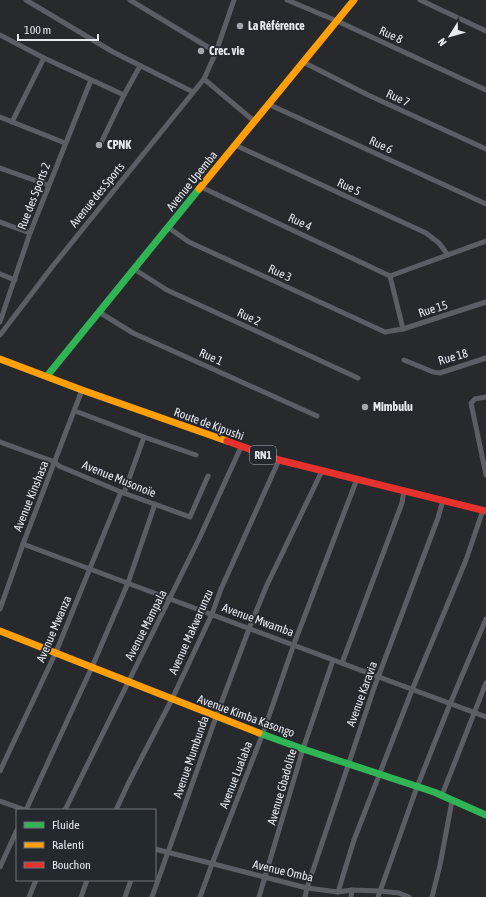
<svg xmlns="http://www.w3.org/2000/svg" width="486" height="897" viewBox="0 0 486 897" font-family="'Asap Condensed',sans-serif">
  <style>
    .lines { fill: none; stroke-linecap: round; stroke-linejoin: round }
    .street { stroke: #5b5f65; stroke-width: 5 }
    .fast { stroke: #30b455; stroke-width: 7 }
    .slow { stroke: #ff9f0a; stroke-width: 7 }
    .jam { stroke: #e5322d; stroke-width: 7 }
    .poi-dot { fill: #a3a6aa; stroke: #24292f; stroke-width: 1.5 }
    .labels { text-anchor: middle; stroke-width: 3.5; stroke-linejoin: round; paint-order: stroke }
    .shield { fill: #24292f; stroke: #acafb5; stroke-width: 1 }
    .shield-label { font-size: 11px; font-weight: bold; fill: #e6e9ee }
    .poi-label { font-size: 12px; font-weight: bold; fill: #e6e9ee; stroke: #24292f; text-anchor: start }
    .street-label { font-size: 12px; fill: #e6e9ee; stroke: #24292f }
  </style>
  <rect width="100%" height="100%" fill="#27292c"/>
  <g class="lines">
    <g class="street">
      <path d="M26,0L113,52L193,92"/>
      <path d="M130,0L216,52"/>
      <path d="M287,0L337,21L486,90"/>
      <path d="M420,0L486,31"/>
      <path d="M0,35L44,58L124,95"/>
      <path d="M303,62L368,95L486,149"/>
      <path d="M204,79L254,121"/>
      <path d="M268,104L486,204"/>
      <path d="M0,117L65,143"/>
      <path d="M12,122L44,58"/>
      <path d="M100,145L124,95L140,66"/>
      <path d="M235,145L426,233L439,243L448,255"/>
      <path d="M0,168L48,185"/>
      <path d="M201,187L390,276"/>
      <path d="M0,222L30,233"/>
      <path d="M169,228L189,242L385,332L403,329L486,302"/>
      <path d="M134,269L167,290L358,378"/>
      <path d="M0,274L15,280"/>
      <path d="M390,276L486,241"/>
      <path d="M390,276L403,329"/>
      <path d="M99,312L133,333L317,416"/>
      <path d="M0,322L30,233L91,80"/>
      <path d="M0,335L52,267L204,79L216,52L234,0"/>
      <path d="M404,360L433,372L440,373L486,358"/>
      <path d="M486,397L475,399L471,403L486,475"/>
      <path d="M75,411L144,437L196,455"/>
      <path d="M0,442L55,462L59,466L121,492L190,517L208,476"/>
      <path d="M124,493L144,437"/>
      <path d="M23,544L486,717"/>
      <path d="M0,609L23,544L82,390"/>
      <path d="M342,663L402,503L404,490"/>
      <path d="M0,771L56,652L121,492"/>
      <path d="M442,795L486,683"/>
      <path d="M0,801L25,810"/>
      <path d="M26,810L92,667L128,583L155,504"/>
      <path d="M65,810L199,539L241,447"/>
      <path d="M116,810L128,784L172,699L212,614L221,589L279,460"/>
      <path d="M155,849L307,888L338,892L352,890L380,891L399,893L409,897"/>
      <path d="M0,867L17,830"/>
      <path d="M338,892L354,840L412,690L466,560L483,510"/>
      <path d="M29,897L36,880"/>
      <path d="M81,897L87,880"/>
      <path d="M125,897L131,880"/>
      <path d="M152,897L216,717L249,629L266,587L322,471"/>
      <path d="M200,897L212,864L263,733L294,644L357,479"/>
      <path d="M259,897L303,749L333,660"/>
      <path d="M305,897L307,888L374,688L438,518L443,500"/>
      <path d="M351,897L352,890"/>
      <path d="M378,897L417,787L450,704L486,619"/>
      <path d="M432,897L440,865L452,801"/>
    </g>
    <g class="fast">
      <path d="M47,376L199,189"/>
      <path d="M259,733L303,749L434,792L486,815"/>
    </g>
    <g class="slow">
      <path d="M199,189L354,0"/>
      <path d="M0,359L82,390L227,441"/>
      <path d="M0,631L259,733"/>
    </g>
    <path class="jam" d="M227,441L279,460L486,511"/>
  </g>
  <g class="poi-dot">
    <circle cx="240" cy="26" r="4"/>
    <circle cx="201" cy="51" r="4"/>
    <circle cx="99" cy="145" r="4"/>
    <circle cx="365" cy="407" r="4"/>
  </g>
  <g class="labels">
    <rect class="shield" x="250" y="446" width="26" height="18" rx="3"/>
    <g class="shield-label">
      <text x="263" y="459">RN1</text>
    </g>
    <g class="poi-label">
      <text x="248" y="30">La Référence</text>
      <text x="209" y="55">Crec. vie</text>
      <text x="107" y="149">CPNK</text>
      <text x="373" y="411">Mimbulu</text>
    </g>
    <g class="street-label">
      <text transform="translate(391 35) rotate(25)" y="4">Rue 8</text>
      <text transform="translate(398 98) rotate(25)" y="4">Rue 7</text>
      <text transform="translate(381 145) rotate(25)" y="4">Rue 6</text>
      <text transform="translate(192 181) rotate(-51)" y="4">Avenue Upemba</text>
      <text transform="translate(349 187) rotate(25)" y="4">Rue 5</text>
      <text transform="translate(97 195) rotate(-51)" y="4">Avenue des Sports</text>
      <text transform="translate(34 196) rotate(-69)" y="4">Rue des Sports 2</text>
      <text transform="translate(300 222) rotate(25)" y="4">Rue 4</text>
      <text transform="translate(280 273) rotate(25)" y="4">Rue 3</text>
      <text transform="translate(433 309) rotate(-18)" y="4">Rue 15</text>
      <text transform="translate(249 317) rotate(25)" y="4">Rue 2</text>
      <text transform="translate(211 357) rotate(24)" y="4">Rue 1</text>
      <text transform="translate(453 357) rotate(-16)" y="4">Rue 18</text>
      <text transform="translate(209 424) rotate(20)" y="4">Route de Kipushi</text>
      <text transform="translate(119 479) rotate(22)" y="4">Avenue Musonoïe</text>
      <text transform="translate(31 496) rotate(-68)" y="4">Avenue Kinshasa</text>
      <text transform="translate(258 620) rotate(20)" y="4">Avenue Mwamba</text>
      <text transform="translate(146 625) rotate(-63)" y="4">Avenue Mampala</text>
      <text transform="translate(54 629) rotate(-67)" y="4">Avenue Mwanza</text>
      <text transform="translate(191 632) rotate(-66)" y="4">Avenue Makwarunzu</text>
      <text transform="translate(362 694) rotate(-70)" y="4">Avenue Karavia</text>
      <text transform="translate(246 716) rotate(20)" y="4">Avenue Kimba Kasongo</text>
      <text transform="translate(191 757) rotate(-71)" y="4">Avenue Mumbunda</text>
      <text transform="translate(236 775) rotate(-69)" y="4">Avenue Lualaba</text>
      <text transform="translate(282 787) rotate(-74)" y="4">Avenue Gbadolite</text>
      <text transform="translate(283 871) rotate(13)" y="4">Avenue Omba</text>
    </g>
  </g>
  <rect x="16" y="809" width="140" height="72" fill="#24292f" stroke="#72767b"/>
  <rect x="24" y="822" width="20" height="6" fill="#30b455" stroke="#72767b"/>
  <text x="52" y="829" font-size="12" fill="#e6e9ee">Fluide</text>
  <rect x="24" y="842" width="20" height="6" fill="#ff9f0a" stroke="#72767b"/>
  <text x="52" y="849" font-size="12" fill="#e6e9ee">Ralenti</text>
  <rect x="24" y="862" width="20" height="6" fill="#e5322d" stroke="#72767b"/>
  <text x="52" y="869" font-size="12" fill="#e6e9ee">Bouchon</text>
  <g transform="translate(450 36) rotate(233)" stroke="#24292f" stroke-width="3" paint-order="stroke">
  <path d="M0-3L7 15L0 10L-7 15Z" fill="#e6e9ee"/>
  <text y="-6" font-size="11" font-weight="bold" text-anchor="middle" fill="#e6e9ee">N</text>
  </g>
  <path d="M18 34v6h80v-6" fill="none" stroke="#e6e9ee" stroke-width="2"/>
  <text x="24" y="34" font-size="12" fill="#e6e9ee" stroke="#24292f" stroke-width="3" paint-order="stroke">100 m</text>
</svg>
